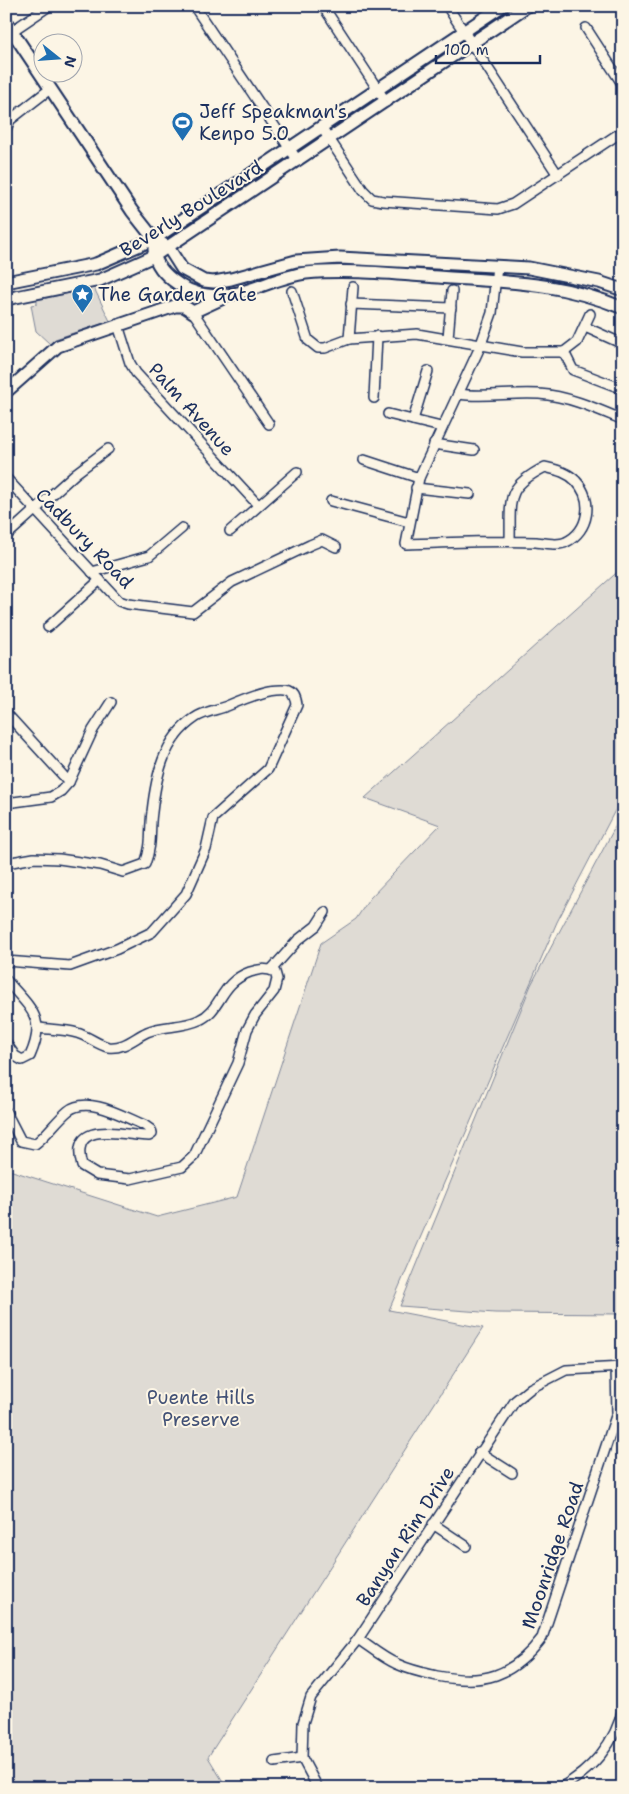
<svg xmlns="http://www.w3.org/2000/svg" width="629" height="1794" viewBox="0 0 629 1794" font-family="'Shantell Sans',sans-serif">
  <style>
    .green { fill: #dfdbd4; stroke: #7d8599 }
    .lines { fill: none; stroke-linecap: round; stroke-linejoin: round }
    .street-casing { stroke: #1b2f5e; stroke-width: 12 }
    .secondary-casing { stroke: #1b2f5e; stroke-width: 15 }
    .street { stroke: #fcf5e5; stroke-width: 9 }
    .secondary { stroke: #fcf5e5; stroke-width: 11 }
    .labels { text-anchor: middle; stroke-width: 4; stroke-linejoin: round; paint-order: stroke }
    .poi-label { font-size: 19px; fill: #1b2f5e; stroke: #fcf5e5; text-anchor: start }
    .street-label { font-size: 19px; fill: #1b2f5e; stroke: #fcf5e5 }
    .park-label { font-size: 19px; fill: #425176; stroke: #fcf5e5 }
  </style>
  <rect width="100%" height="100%" fill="#fcf5e5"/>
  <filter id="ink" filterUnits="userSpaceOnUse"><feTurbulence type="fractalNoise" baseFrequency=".02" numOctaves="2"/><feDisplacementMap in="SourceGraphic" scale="10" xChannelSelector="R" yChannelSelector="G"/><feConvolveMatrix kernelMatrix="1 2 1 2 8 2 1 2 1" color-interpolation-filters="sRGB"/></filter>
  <g filter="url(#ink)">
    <g class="green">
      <path d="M94,288L110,321L55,339L50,344L36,331L31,305L37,304V300Z"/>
      <path d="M623,567V795L557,922L389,1310L483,1328L208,1757L227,1788H6V1169L157,1217L237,1197L321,943L356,919L370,898L440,825L365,798Z"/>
      <path d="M623,812V1314L495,1313L400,1306L531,985Z"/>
    </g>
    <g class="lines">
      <defs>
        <g id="street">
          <path d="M194,6L298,161"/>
          <path d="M323,6L386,102"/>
          <path d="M447,6L558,175"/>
          <path d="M586,28L623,85"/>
          <path d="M12,31L49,6"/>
          <path d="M322,128L363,190L372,199L383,201L498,209L513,204L623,131"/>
          <path d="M6,129L10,120L50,89"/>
          <path d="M497,266L492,313L480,347L419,478L406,544C449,543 493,540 536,542C544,543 559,546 566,542C589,531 594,500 576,481C567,472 557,470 545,467C504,488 511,499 510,541"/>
          <path d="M292,291L308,340L318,348H325L349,339L417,334L522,352H564"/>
          <path d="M351,304L451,308"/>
          <path d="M193,312L269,424"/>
          <path d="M118,325L130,363L136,373L258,505"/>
          <path d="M585,327L623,344"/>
          <path d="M448,338L452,291"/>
          <path d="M349,339L353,287"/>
          <path d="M564,352L573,370L623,389"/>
          <path d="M564,352L577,342L590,314"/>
          <path d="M458,394C485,398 512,392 539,394C568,396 595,408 621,419"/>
          <path d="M374,398L377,336"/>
          <path d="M388,414L441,427"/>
          <path d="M413,420L428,371"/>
          <path d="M434,444L474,450"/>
          <path d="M364,460L419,478"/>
          <path d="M6,478L119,601L128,604L193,612L232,582L310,545L322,540L336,547"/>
          <path d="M416,488L470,494"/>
          <path d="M331,501L409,522"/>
          <path d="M230,531L297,472"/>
          <path d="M6,536L76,473L108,449"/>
          <path d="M92,572L149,556L182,528"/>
          <path d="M48,627L100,580"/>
          <path d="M6,713L69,782"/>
          <path d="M6,803L51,797L61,791L69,782L93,730L111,702"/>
          <path d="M6,863L34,858L59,859L100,865L123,872L145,864C153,842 149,833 152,812C156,777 163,739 195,718C203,712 217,710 227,706C241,700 255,694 270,691C285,689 295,687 297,705L268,769L213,818L206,849L186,894L152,932L117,949L70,966L6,961"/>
          <path d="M271,970L298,940L316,926L325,912"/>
          <path d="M6,980C31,1009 47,1018 30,1056L22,1060L15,1056L6,1043"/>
          <path d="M6,1112L21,1141L35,1144C48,1134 56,1121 68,1111C88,1095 124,1117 144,1125L151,1130L152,1134L149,1136C124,1136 68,1117 82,1166L97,1175L130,1179L182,1167L194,1156L238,1063L247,1030L255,1015L274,991L277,979L275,972C266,968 260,969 250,972C219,983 222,1010 199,1020C183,1028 163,1025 147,1032C134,1038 124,1049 108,1047C98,1045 88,1036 77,1033C65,1029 52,1030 39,1028"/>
          <path d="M479,1452L512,1473"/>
          <path d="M433,1524L466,1546"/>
          <path d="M358,1639C370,1647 383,1658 397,1664C410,1670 423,1673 437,1676C484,1685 512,1677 542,1638L617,1413L616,1367"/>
          <path d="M274,1762L302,1758"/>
          <path d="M318,1788L302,1758L303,1723L311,1697L358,1639L515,1401L531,1388L566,1370L623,1367"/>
          <path d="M560,1788C591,1771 616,1743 623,1708"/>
        </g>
        <g id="secondary">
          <path d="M6,22L132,211L154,239L168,247L182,269L204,281L214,282L231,279L296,261L340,258L529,268L599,282L623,290"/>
          <path d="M154,249C154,272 185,293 207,295C240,300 273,277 306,273C349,269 394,274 438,277C506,282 557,281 623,308"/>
          <path d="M6,282L96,264L154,239L502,6"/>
          <path d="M6,299L100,280L154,256L527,6"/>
          <path d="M6,392L58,346L175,306H184L193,312L221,299L223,296"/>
        </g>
      </defs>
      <use href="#street" class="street-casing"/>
      <use href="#secondary" class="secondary-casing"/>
      <use href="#street" class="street"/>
      <use href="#secondary" class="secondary"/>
    </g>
  </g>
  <defs>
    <symbol id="stadium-pin" viewBox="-11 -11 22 30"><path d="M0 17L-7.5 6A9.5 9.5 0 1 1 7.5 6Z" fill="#1f6fb2" stroke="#fcf5e5"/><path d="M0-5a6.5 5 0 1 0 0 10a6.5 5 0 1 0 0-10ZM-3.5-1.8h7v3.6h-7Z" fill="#fff"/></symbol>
    <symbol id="sight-pin" viewBox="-11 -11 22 30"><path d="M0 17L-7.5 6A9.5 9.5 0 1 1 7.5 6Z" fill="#1f6fb2" stroke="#fcf5e5"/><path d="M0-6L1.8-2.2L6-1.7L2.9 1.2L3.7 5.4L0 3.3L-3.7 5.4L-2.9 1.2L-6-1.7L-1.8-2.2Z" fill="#fff"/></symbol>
  </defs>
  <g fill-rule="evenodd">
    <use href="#stadium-pin" x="170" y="110" width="25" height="34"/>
    <use href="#sight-pin" x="70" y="282" width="25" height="34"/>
  </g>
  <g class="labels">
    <g class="poi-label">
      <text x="199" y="118">Jeff Speakman's<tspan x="199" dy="22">Kenpo 5.0</tspan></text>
      <text x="98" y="301">The Garden Gate</text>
    </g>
    <g class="street-label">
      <text transform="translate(191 208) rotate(-32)" y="7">Beverly Boulevard</text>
      <text transform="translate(192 409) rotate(48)" y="7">Palm Avenue</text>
      <text transform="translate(85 538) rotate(46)" y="7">Cadbury Road</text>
      <text transform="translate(405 1536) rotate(-57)" y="7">Banyan Rim Drive</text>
      <text transform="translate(552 1555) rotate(-71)" y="7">Moonridge Road</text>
    </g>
    <g class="park-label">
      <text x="201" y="1404">Puente Hills<tspan x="201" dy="22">Preserve</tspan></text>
    </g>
  </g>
  <rect width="629" height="1794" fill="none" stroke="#fcf5e5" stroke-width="25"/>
  <rect x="12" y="12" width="604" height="1769" fill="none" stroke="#1b2f5e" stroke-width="2" filter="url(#ink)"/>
  <g transform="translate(58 58) rotate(107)"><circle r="24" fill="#fcf5e5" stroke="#a2a6af"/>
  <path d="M0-4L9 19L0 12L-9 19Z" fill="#1f6fb2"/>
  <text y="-8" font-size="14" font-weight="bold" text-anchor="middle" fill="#1b2f5e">N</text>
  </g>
  <path d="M436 55v8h104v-8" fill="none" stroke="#1b2f5e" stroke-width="2.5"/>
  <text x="444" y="55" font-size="15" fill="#1b2f5e" stroke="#fcf5e5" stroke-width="4" paint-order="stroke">100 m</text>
</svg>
